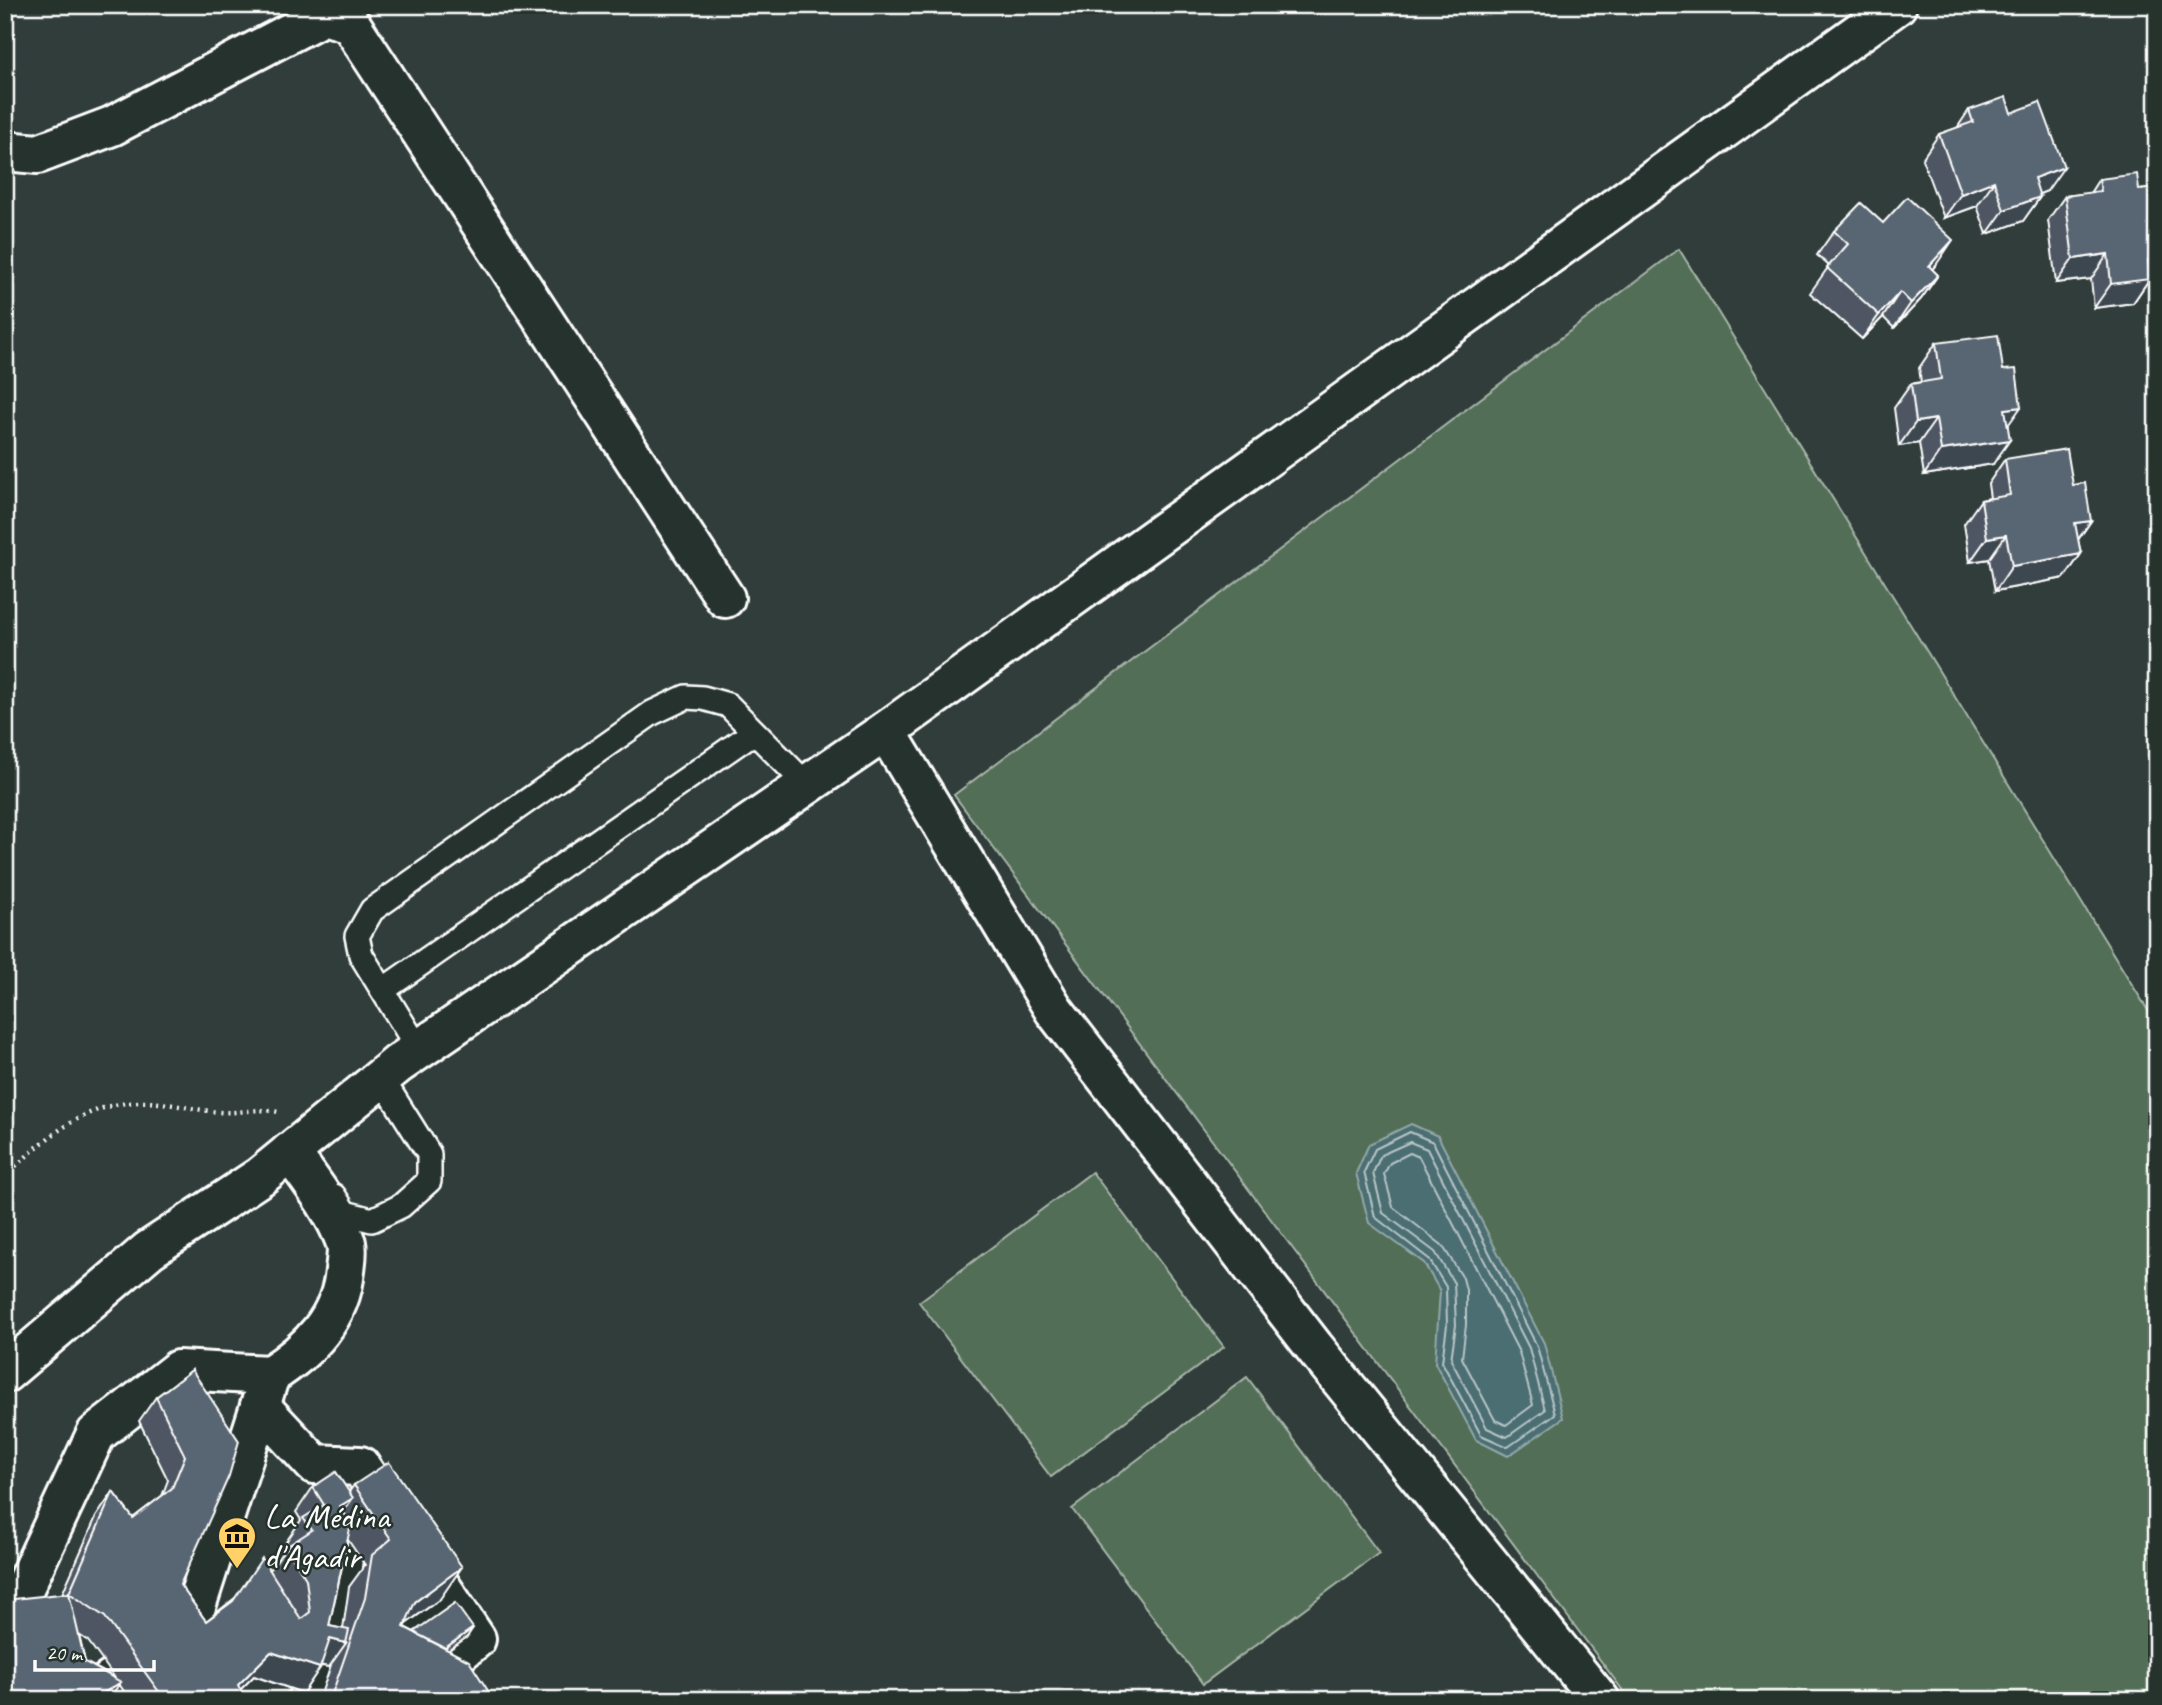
<svg xmlns="http://www.w3.org/2000/svg" width="2162" height="1705" viewBox="0 0 2162 1705" font-family="Caveat,sans-serif">
  <style>
    .green { fill: #526e56; stroke: #a8b6aa; stroke-width: 2 }
    .water { fill: #4b6e72; stroke: #93a8aa; stroke-width: 2 }
    .lines { fill: none; stroke-linecap: round; stroke-linejoin: round }
    .shore { stroke: #b7c5c7; stroke-width: 2 }
    .lane-casing { stroke: #fff; stroke-width: 28 }
    .street-casing { stroke: #fff; stroke-width: 44 }
    .path { stroke: #fff; stroke-width: 4.5; stroke-dasharray: 2 5; stroke-linecap: butt }
    .lane { stroke: #26332d; stroke-width: 23 }
    .street { stroke: #26332d; stroke-width: 38 }
    .wall { fill: #4d5762; stroke: #fff; stroke-width: 2; fill-rule: evenodd }
    .shaded-wall { fill: #3e4750; stroke: #fff; stroke-width: 2 }
    .building { fill: #596572; stroke: #fff; stroke-width: 2 }
    .labels { text-anchor: middle; stroke-width: 5; stroke-linejoin: round; paint-order: stroke }
    .poi-label { font-size: 35px; fill: #fff; stroke: #26332d; text-anchor: start }
  </style>
  <rect width="100%" height="100%" fill="#303d3b"/>
  <filter id="ink" filterUnits="userSpaceOnUse"><feTurbulence type="fractalNoise" baseFrequency=".0143" numOctaves="2"/><feDisplacementMap in="SourceGraphic" scale="14" xChannelSelector="R" yChannelSelector="G"/><feConvolveMatrix kernelMatrix="1 2 1 2 8 2 1 2 1" color-interpolation-filters="sRGB"/></filter>
  <g filter="url(#ink)">
    <g class="green">
      <path d="M1679,249L2157,1025V1700H1630L954,795Z"/>
      <path d="M1092,1172L1224,1347L1051,1477L919,1302Z"/>
      <path d="M1247,1377L1379,1553L1203,1684L1072,1509Z"/>
    </g>
    <path class="water" d="M1411,1124L1438,1136L1544,1343L1563,1418L1508,1456L1476,1440L1435,1363L1440,1291L1424,1263L1369,1223L1356,1173L1369,1144Z"/>
    <g class="lines">
      <g class="shore">
        <path d="M1410,1132L1433,1142L1537,1346L1555,1414L1508,1447L1481,1435L1442,1362L1447,1325L1446,1287L1429,1259L1375,1217L1364,1172L1375,1149Z"/>
        <path d="M1410,1142L1427,1149L1529,1348L1545,1410L1507,1437L1487,1428L1451,1360L1456,1325L1454,1283L1435,1252L1383,1213L1373,1173L1381,1155Z"/>
        <path d="M1410,1153L1419,1157L1519,1352L1533,1405L1506,1425L1495,1420L1462,1358L1466,1325V1290L1463,1278L1442,1245L1393,1207L1384,1174L1390,1163Z"/>
      </g>
      <defs>
        <g id="lane">
          <path d="M383,990L754,732"/>
          <path d="M419,1050L361,955L357,936L372,910L652,713L686,697L703,698L728,705L807,785"/>
          <path d="M334,1196L345,1213L372,1220L401,1206L429,1181V1154L382,1079"/>
        </g>
        <g id="street">
          <path d="M5,151L38,154L112,126L324,15L350,23L725,598"/>
          <path d="M886,731L1054,1010L1314,1347L1600,1700"/>
          <path d="M5,1373L149,1250L261,1176L398,1064L886,731L1897,5"/>
          <path d="M260,1406L314,1464L360,1466L476,1639L434,1673"/>
          <path d="M334,1626L344,1551L335,1532L352,1520"/>
          <path d="M33,1636L9,1620L96,1434L178,1370L270,1375"/>
          <path d="M394,1651L404,1636L451,1602"/>
          <path d="M115,1700L116,1696L103,1686L190,1625L270,1375C309,1350 341,1318 345,1270C346,1262 348,1251 346,1243C334,1210 311,1181 290,1152"/>
          <path d="M307,1700L334,1626C372,1641 444,1667 468,1700"/>
        </g>
      </defs>
      <use href="#lane" class="lane-casing"/>
      <use href="#street" class="street-casing"/>
      <path class="path" d="M5,1176C45,1139 82,1104 139,1102C164,1101 193,1110 219,1112C239,1114 258,1107 278,1112"/>
      <use href="#lane" class="lane"/>
      <use href="#street" class="street"/>
    </g>
    <g class="wall">
      <path d="M1969,110L2011,113L2047,191L2039,194L2040,197L2023,221L1987,234L1977,206L1944,218L1922,159L1939,134L1957,128Z"/>
      <path d="M2099,179L2139,190L2157,188V280L2148,281L2133,303L2094,308L2091,279L2056,283L2048,220L2065,196L2090,193Z"/>
      <path d="M1883,223L1936,265L1932,269L1938,275L1921,299L1894,328L1883,317L1862,339L1810,293L1829,266L1817,255L1834,231Z"/>
      <path d="M1936,343L1993,464L1924,475L1919,443L1899,446L1894,408L1911,384L1921,382L1919,368Z"/>
      <path d="M2005,459L2091,521L2078,540L2081,554L2064,578L1995,591L1989,559L1970,562L1964,524L1981,500L1990,498L1988,484Z"/>
      <path d="M192,1370L180,1585L206,1621L270,1570L286,1547L289,1545L286,1542L301,1520L296,1512L313,1487L349,1492L354,1485L440,1599L406,1624L404,1627L414,1632L415,1631L467,1637L448,1650L494,1700H319L331,1665L329,1667L321,1666L303,1693L254,1676L240,1690L246,1700H130L119,1684L108,1700H5L62,1594L96,1517L113,1492L133,1518L162,1496L168,1480L139,1421L156,1397ZM348,1540L365,1565L349,1587L343,1629L329,1626ZM79,1635L88,1641L115,1678L85,1662Z"/>
    </g>
    <g class="shaded-wall">
      <path d="M2064,167L2047,191L2017,203L2034,178Z"/>
      <path d="M1994,181L1977,206L1944,218L1961,194Z"/>
      <path d="M2040,197L2023,221L1987,234L2004,210Z"/>
      <path d="M1953,240L1936,265L1912,291L1929,266Z"/>
      <path d="M2108,254L2091,279L2056,283L2073,259Z"/>
      <path d="M2157,258V280L2148,281L2133,303L2094,308L2111,284L2148,260Z"/>
      <path d="M1938,275L1921,299L1894,328L1911,303Z"/>
      <path d="M1900,292L1883,317L1862,339L1879,315Z"/>
      <path d="M2021,407L2004,431L2005,409Z"/>
      <path d="M1936,419L1919,443L1899,446L1916,422Z"/>
      <path d="M2010,440L1993,464L1924,475L1941,450Z"/>
      <path d="M2091,521L2074,545L2075,523Z"/>
      <path d="M2006,535L1989,559L1970,562L1987,538Z"/>
      <path d="M2081,554L2064,578L1995,591L2012,566Z"/>
      <path d="M353,1498L336,1522L340,1506Z"/>
      <path d="M462,1567L440,1599L393,1633L415,1602Z"/>
      <path d="M473,1628L467,1637L428,1665L433,1657Z"/>
      <path d="M330,1639L346,1643L329,1667L313,1664Z"/>
      <path d="M271,1652L320,1668L303,1693L254,1676L230,1700L238,1685Z"/>
      <path d="M121,1682L108,1700H92Z"/>
    </g>
    <g class="building">
      <path d="M2006,97L2011,113L2040,102L2064,167L2034,178L2040,197L2004,210L1994,181L1961,194L1939,134L1973,122L1969,110Z"/>
      <path d="M2137,174L2139,190L2157,188V258L2148,260L2150,279L2111,284L2108,254L2073,259L2065,196L2101,191L2099,179Z"/>
      <path d="M1907,197L1953,240L1929,266L1938,275L1911,303L1900,292L1879,315L1827,268L1848,244L1834,231L1861,203L1883,223Z"/>
      <path d="M1998,335L2003,370L2016,369L2021,407L2005,409L2010,440L1941,450L1936,419L1916,422L1911,384L1941,379L1936,343Z"/>
      <path d="M2067,449L2073,485L2085,483L2091,521L2075,523L2081,554L2012,566L2006,535L1987,538L1981,500L2010,495L2005,459Z"/>
      <path d="M192,1370L239,1441L229,1476L180,1585L206,1621L233,1601L262,1558L301,1619L310,1612L306,1579L286,1547L312,1530L303,1518L324,1505L313,1487L336,1472L353,1498L340,1506L351,1524L329,1626L349,1630L346,1643L330,1639L320,1668L271,1652L238,1685L246,1700H165L105,1617L69,1593L85,1662L121,1682L92,1700H5V1600L69,1593L113,1492L133,1518L172,1488L185,1456L156,1397Z"/>
      <path d="M389,1462L462,1567L415,1602L404,1627L469,1661L494,1700H330L365,1598L372,1555L391,1539L354,1485Z"/>
      <path d="M455,1603L473,1628L445,1648L417,1634L415,1631Z"/>
    </g>
  </g>
  <defs>
    <symbol id="museum-pin" viewBox="-11 -11 22 30"><path d="M0 17L-7.5 6A9.5 9.5 0 1 1 7.5 6Z" fill="#ffd166" stroke="#26332d"/><path d="M0-6L6-3V-2H-6V-3ZM-5-1h2V3h-2ZM-1-1h2V3h-2ZM3-1h2V3H3ZM-6 4H6V6H-6Z" fill="#111"/></symbol>
  </defs>
  <g fill-rule="evenodd">
    <use href="#museum-pin" x="215" y="1514" width="44" height="60"/>
  </g>
  <g class="labels">
    <g class="poi-label">
      <text x="264" y="1528">La Médina<tspan x="264" dy="40">d'Agadir</tspan></text>
    </g>
  </g>
  <rect width="2162" height="1705" fill="none" stroke="#26332d" stroke-width="28"/>
  <rect x="14" y="14" width="2134" height="1677" fill="none" stroke="#fff" stroke-width="2.5" filter="url(#ink)"/>
  <path d="M35 1660v10h119v-10" fill="none" stroke="#ffffff" stroke-width="3.5"/>
  <text x="46" y="1660" font-size="21" fill="#ffffff" stroke="#26332d" stroke-width="5" paint-order="stroke">20 m</text>
</svg>
